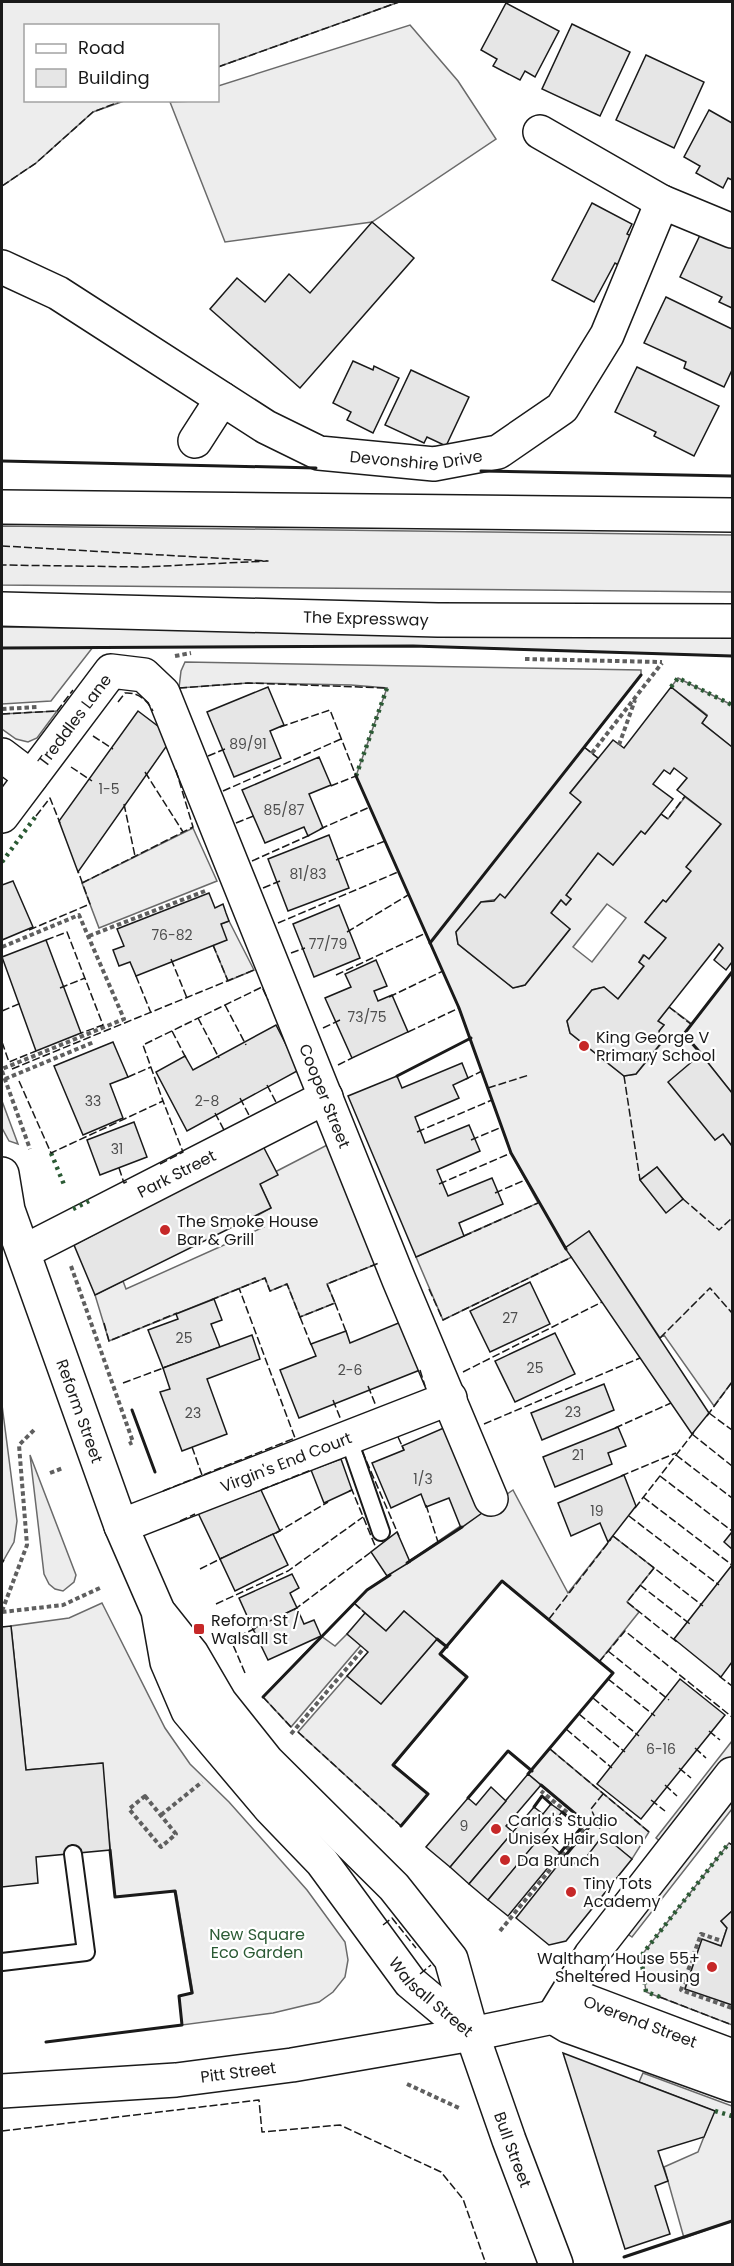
<svg xmlns="http://www.w3.org/2000/svg" width="734" height="2266" viewBox="0 0 734 2266" font-family="Poppins,sans-serif">
  <style>
    .built { fill: #ededed; stroke: #6a6a6a; stroke-width: 1.5; fill-rule: evenodd }
    .building { fill: #e6e6e6; stroke: #1a1a1a; stroke-width: 1.5 }
    .lines { fill: none; stroke-linecap: round; stroke-linejoin: round }
    .lane-casing { stroke: #1a1a1a; stroke-width: 20 }
    .street-casing { stroke: #1a1a1a; stroke-width: 36 }
    .secondary-casing { stroke: #1a1a1a; stroke-width: 36 }
    .highway-casing { stroke: #1a1a1a; stroke-width: 36 }
    .path { stroke: #5f5f5f; stroke-width: 4; stroke-dasharray: 4.5 3; stroke-linecap: butt }
    .lane { stroke: #fff; stroke-width: 16 }
    .street { stroke: #fff; stroke-width: 33 }
    .secondary { stroke: #fff; stroke-width: 33 }
    .highway { stroke: #fff; stroke-width: 33 }
    .hedge { stroke: #2b5a34; stroke-width: 4.5; stroke-dasharray: 3 4.5; stroke-linecap: butt }
    .fence { stroke: #1a1a1a; stroke-width: 1.5; stroke-dasharray: 8 3; stroke-linecap: butt }
    .wall { stroke: #1a1a1a; stroke-width: 3 }
    .poi-dot { fill: #c62828; stroke: #fff; stroke-width: 2 }
    .labels { text-anchor: middle; stroke-width: 4.5; stroke-linejoin: round; paint-order: stroke }
    .number-label { font-size: 14px; fill: #4d4d4d }
    .street-label { font-size: 16px; fill: #1a1a1a; stroke: #fff }
    .poi-label { font-size: 16px; fill: #1a1a1a; stroke: #fff; text-anchor: start }
    .park-label { font-size: 16px; fill: #2b5a34; stroke: #fff }
  </style>
  <rect width="100%" height="100%" fill="#fff"/>
  <g class="built">
    <path d="M2,2H399L218,67V26H26V100L124,101L93,112L36,163L2,186Z"/>
    <path d="M410,25L458,81L496,139L372,222L225,242L170,102L218,100V86Z"/>
    <path d="M2,526L732,535V592L2,585Z"/>
    <path d="M2,627L732,637V656L413,646L93,647L51,701L2,704Z"/>
    <path d="M185,662L641,670V675L584,747L598,758L570,793L581,802L505,898L481,902L456,932L458,944L513,988L525,985L570,929L551,913L561,900L566,905L571,899L566,895L598,853L613,865L641,831L645,834L661,814L668,819L685,797L721,824L687,867L691,871L666,902L663,900L645,922L666,938L649,959L643,955L639,962L644,966L618,999L604,987L592,990L567,1021L570,1033L624,1076L636,1074L661,1044L659,1031L664,1025L658,1021L669,1007L692,1024L732,972V1093L701,1054L715,1140L723,1134L732,1146V1382L714,1406L664,1335L660,1338L589,1231L572,1257L443,1320L416,1257L538,1203L511,1153L459,1008L356,776L387,688L351,685L248,683L179,688L181,671ZM607,904L626,918L592,962L573,947ZM657,1167L683,1199L666,1212L640,1180Z"/>
    <path d="M678,678L732,705V747L702,723L707,715L671,687Z"/>
    <path d="M57,711L37,738L28,742L16,739L2,729V714Z"/>
    <path d="M193,828L217,881L99,928L82,883Z"/>
    <path d="M229,921L254,970L228,981L213,945L221,924Z"/>
    <path d="M2,1101L18,1144L9,1141L2,1128Z"/>
    <path d="M329,1144L379,1263L327,1284L335,1303L300,1317L287,1284L270,1291L265,1278L109,1341L95,1295L123,1281L126,1289L264,1227L258,1215L271,1208L260,1184L275,1172Z"/>
    <path d="M2,1405L17,1521L14,1542L2,1563Z"/>
    <path d="M30,1455L76,1575L74,1582L63,1591L55,1589L49,1584L44,1574Z"/>
    <path d="M513,1490L568,1593L613,1536L654,1568L627,1602L639,1612L599,1662L502,1581L441,1654L467,1677L394,1765L428,1794L401,1826L298,1732L347,1676L381,1704L437,1639L404,1611L386,1631L354,1603L367,1590Z"/>
    <path d="M102,1603L165,1728L190,1764L229,1802L307,1890L345,1942L348,1960L345,1977L333,1992L319,2002L273,2013L182,2025L179,1996L193,1993L176,1891L115,1897L102,1763L26,1770L11,1626L69,1618Z"/>
    <path d="M347,1634L361,1645L291,1727L263,1697L321,1636L335,1646Z"/>
    <path d="M732,1741V1761L666,1846L656,1838Z"/>
    <path d="M550,1749L649,1832L632,1859L603,1836L579,1867L565,1856L590,1826L528,1774Z"/>
    <path d="M732,1800V1809L632,1937L622,1930Z"/>
    <path d="M729,1843L732,1845V1911L721,1921L727,1928L721,1946L702,1940L685,1988L732,2005V2025L646,1992L641,1956Z"/>
    <path d="M643,2073L732,2106V2221L684,2238L664,2167L698,2152L714,2111L639,2082Z"/>
  </g>
  <g class="building">
    <path d="M506,3L559,31L535,77L525,71L520,80L493,66L497,59L481,50Z"/>
    <path d="M572,24L630,52L600,116L542,89Z"/>
    <path d="M646,55L704,82L674,148L616,120Z"/>
    <path d="M709,110L732,123V180L728,178L723,188L696,173L700,166L684,157Z"/>
    <path d="M592,203L632,224L627,234L637,239L622,267L615,263L594,302L552,280Z"/>
    <path d="M372,222L414,258L300,388L210,309L237,278L265,302L289,274L310,293Z"/>
    <path d="M702,231L732,246V308L719,302L722,297L680,277Z"/>
    <path d="M666,297L732,329V370L724,387L684,368L686,362L644,343Z"/>
    <path d="M353,361L373,370L374,366L399,378L373,433L347,420L351,412L333,403Z"/>
    <path d="M637,367L719,406L694,456L654,436L656,432L615,412Z"/>
    <path d="M411,370L469,397L446,446L427,437L424,443L385,425Z"/>
    <path d="M268,687L284,725L270,731L281,758L234,777L207,712Z"/>
    <path d="M671,687L707,716L702,723L732,747V962L726,970L714,960L723,948L719,944L658,1021L664,1025L659,1031L661,1043L636,1074L624,1076L570,1033L567,1021L592,990L604,987L618,999L644,966L639,962L644,955L649,959L666,938L645,922L663,900L666,902L691,871L686,867L721,824L677,790L687,778L674,768L670,774L664,770L653,784L673,799L645,834L641,831L613,865L598,853L566,895L571,899L566,905L561,900L551,913L570,929L525,985L513,988L458,944L456,932L481,902L494,901L500,894L505,898L581,802L570,793L613,740L624,748Z"/>
    <path d="M138,711L163,730L168,744L78,872L59,821Z"/>
    <path d="M319,757L331,785L309,794L323,828L308,836L304,827L265,843L242,790Z"/>
    <path d="M329,835L349,888L288,911L268,859Z"/>
    <path d="M13,881L33,927L2,940V885Z"/>
    <path d="M209,893L215,908L223,904L226,913L229,921L221,924L227,940L136,976L130,962L119,966L113,950L124,946L117,929Z"/>
    <path d="M339,905L360,958L314,977L293,924Z"/>
    <path d="M46,940L81,1033L36,1051L2,957Z"/>
    <path d="M376,960L387,986L374,991L378,1001L392,995L408,1032L352,1058L325,998L351,987L345,974Z"/>
    <path d="M276,1025L299,1070L187,1131L156,1072L185,1056L193,1070Z"/>
    <path d="M113,1042L128,1077L110,1084L123,1118L83,1135L54,1066Z"/>
    <path d="M701,1054L732,1093V1146L723,1134L715,1140L668,1082Z"/>
    <path d="M462,1063L468,1078L453,1085L459,1098L415,1117L425,1143L469,1125L480,1151L437,1170L448,1196L492,1178L503,1204L459,1223L464,1236L416,1257L348,1096L397,1076L402,1088Z"/>
    <path d="M134,1122L147,1157L100,1175L87,1140Z"/>
    <path d="M263,1146L278,1175L260,1184L271,1208L95,1295L74,1245Z"/>
    <path d="M657,1167L683,1199L666,1213L640,1180Z"/>
    <path d="M589,1231L709,1413L692,1434L565,1248Z"/>
    <path d="M530,1282L550,1324L490,1352L470,1311Z"/>
    <path d="M214,1299L222,1320L211,1324L220,1347L163,1368L148,1330L178,1319L176,1314Z"/>
    <path d="M401,1322L420,1370L299,1418L280,1370L316,1356L311,1344L346,1331L350,1343Z"/>
    <path d="M555,1333L575,1374L515,1402L495,1361Z"/>
    <path d="M252,1335L260,1359L207,1379L227,1434L182,1451L160,1392L170,1389L163,1368Z"/>
    <path d="M604,1384L614,1410L542,1440L531,1413Z"/>
    <path d="M446,1427L482,1513L461,1528L449,1498L426,1507L421,1494L391,1508L372,1463L404,1450L402,1446Z"/>
    <path d="M618,1427L626,1446L608,1453L612,1464L555,1487L543,1457Z"/>
    <path d="M341,1459L352,1490L324,1503L311,1470Z"/>
    <path d="M624,1475L636,1506L608,1542L600,1523L571,1536L558,1503Z"/>
    <path d="M261,1490L280,1531L220,1559L198,1513Z"/>
    <path d="M397,1532L410,1562L387,1576L371,1552Z"/>
    <path d="M732,1532V1549L724,1542Z"/>
    <path d="M273,1534L288,1565L235,1591L220,1559Z"/>
    <path d="M732,1565V1662L721,1677L674,1639Z"/>
    <path d="M292,1574L299,1588L290,1593L297,1608L253,1629L239,1598Z"/>
    <path d="M297,1608L304,1624L314,1620L321,1636L268,1660L253,1629Z"/>
    <path d="M404,1611L437,1639L381,1704L347,1676L368,1652L347,1634L365,1613L386,1631Z"/>
    <path d="M11,1626L26,1770L103,1763L110,1850L36,1857L38,1883L2,1887V1627Z"/>
    <path d="M680,1679L725,1715L641,1819L597,1784Z"/>
    <path d="M528,1774L541,1785L506,1826L513,1832L469,1884L450,1867Z"/>
    <path d="M491,1787L506,1801L450,1867L426,1847L468,1798L476,1805Z"/>
    <path d="M551,1804L562,1812L488,1900L469,1884L534,1807L543,1814Z"/>
    <path d="M603,1835L632,1859L566,1941L549,1945L516,1918L565,1856L579,1867Z"/>
    <path d="M541,1836L560,1853L508,1916L488,1900Z"/>
    <path d="M732,1911V2005L685,1989L702,1939L721,1946L727,1928L721,1921Z"/>
    <path d="M563,2053L715,2111L704,2137L658,2151L668,2181L655,2186L670,2234L625,2249Z"/>
  </g>
  <g class="lines">
    <defs>
      <g id="lane">
        <path d="M348,1437L381,1532"/>
        <path d="M2,1962L86,1952L73,1854"/>
      </g>
      <g id="street">
        <path d="M540,132L662,202L732,231"/>
        <path id="s1" d="M2,267L58,293L266,427L319,453L434,464L498,452L562,408L607,335L662,202"/>
        <path d="M195,441L222,399"/>
        <path d="M2,755L31,777"/>
        <path id="s2" d="M2,816L111,671L144,675L163,693L399,1280L491,1499"/>
        <path id="s3" d="M25,1251L326,1097"/>
        <path id="s4" d="M121,1526L450,1398"/>
        <path d="M553,2017L591,1955L732,1774"/>
        <path id="s5" d="M2,2091L176,2080L292,2065L472,2034"/>
      </g>
      <g id="secondary">
        <path id="s6" d="M2,1174L8,1210L121,1526L158,1611L167,1662L188,1711L270,1808L322,1862L410,1982L472,2034"/>
        <path id="s7" d="M161,1615L192,1654L220,1702L267,1761L394,1887L451,1959L472,2034L509,2140L556,2264"/>
        <path d="M553,2017L568,2026L732,2085"/>
        <path id="s8" d="M472,2034L553,2017L576,1997L732,2056"/>
      </g>
      <g id="highway">
        <path d="M2,507L732,515"/>
        <path id="s9" d="M2,609L438,620L732,621"/>
      </g>
    </defs>
    <use href="#lane" class="lane-casing"/>
    <use href="#street" class="street-casing"/>
    <use href="#secondary" class="secondary-casing"/>
    <use href="#highway" class="highway-casing"/>
    <g class="path">
      <path d="M175,656L191,653"/>
      <path d="M525,659L662,662"/>
      <path d="M2,709L38,707"/>
      <path d="M619,745L635,700"/>
      <path d="M592,753L662,663"/>
      <path d="M89,936L205,891"/>
      <path d="M2,947L79,915L124,1019L2,1069"/>
      <path d="M2,1071L30,1149"/>
      <path d="M5,1079L94,1042"/>
      <path d="M71,1266L133,1442L129,1444"/>
      <path d="M50,1473L63,1468"/>
      <path d="M2,1611L27,1545L19,1445L34,1430"/>
      <path d="M2,1612L63,1605L102,1587"/>
      <path d="M291,1734L364,1648"/>
      <path d="M145,1796L176,1834L161,1847L129,1809Z"/>
      <path d="M161,1815L202,1782"/>
      <path d="M500,1931L585,1827L541,1791"/>
      <path d="M719,1940L701,1934L681,1990L732,2008"/>
      <path d="M407,2084L459,2108"/>
    </g>
    <use href="#lane" class="lane"/>
    <use href="#street" class="street"/>
    <use href="#secondary" class="secondary"/>
    <use href="#highway" class="highway"/>
    <g class="hedge">
      <path d="M671,687L678,678L732,705"/>
      <path d="M356,776L387,688"/>
      <path d="M2,862L36,816"/>
      <path d="M51,1153L65,1187"/>
      <path d="M73,1209L89,1201"/>
      <path d="M660,1997L646,1992L641,1956L729,1843"/>
      <path d="M715,2111L732,2116"/>
    </g>
    <g class="fence">
      <path d="M218,67L399,2"/>
      <path d="M2,186L36,163L93,112L124,100"/>
      <path d="M2,546L268,561L143,567L2,565"/>
      <path d="M179,688L248,683L387,688"/>
      <path d="M118,702L125,693C138,692 147,700 153,711"/>
      <path d="M2,714L57,711L73,690"/>
      <path d="M280,727L330,710L356,776L328,787"/>
      <path d="M93,736L113,749"/>
      <path d="M584,747L598,758"/>
      <path d="M208,756L225,749"/>
      <path d="M71,767L92,781"/>
      <path d="M145,772L183,832"/>
      <path d="M223,791L341,739"/>
      <path d="M124,804L135,856"/>
      <path d="M661,814L668,819L685,796"/>
      <path d="M36,816L50,798L60,823"/>
      <path d="M236,823L256,815"/>
      <path d="M320,829L370,807"/>
      <path d="M336,860L385,841"/>
      <path d="M252,861L310,835"/>
      <path d="M82,883L193,827L175,767"/>
      <path d="M263,888L280,881"/>
      <path d="M278,923L398,872"/>
      <path d="M29,930L90,904L78,871"/>
      <path d="M347,932L408,895"/>
      <path d="M46,940L67,932L103,1025L81,1033"/>
      <path d="M213,945L228,981"/>
      <path d="M291,953L305,948"/>
      <path d="M171,959L187,998"/>
      <path d="M336,975L426,933"/>
      <path d="M136,976L151,1013"/>
      <path d="M60,988L85,978"/>
      <path d="M389,997L443,971"/>
      <path d="M225,1005L246,1045"/>
      <path d="M669,1007L692,1025"/>
      <path d="M2,1011L21,1003"/>
      <path d="M198,1018L219,1058"/>
      <path d="M323,1028L340,1020"/>
      <path d="M172,1031L186,1058"/>
      <path d="M408,1032L459,1008"/>
      <path d="M2,1042L9,1062L36,1051"/>
      <path d="M338,1065L352,1058"/>
      <path d="M12,1069L254,970"/>
      <path d="M624,1076L640,1180"/>
      <path d="M128,1077L151,1067"/>
      <path d="M466,1079L482,1071"/>
      <path d="M19,1081L51,1153L163,1101L143,1045L262,987L268,1000"/>
      <path d="M267,1085L277,1104"/>
      <path d="M488,1088L529,1075"/>
      <path d="M240,1098L250,1117"/>
      <path d="M215,1113L224,1130"/>
      <path d="M417,1132L492,1100"/>
      <path d="M471,1140L502,1127"/>
      <path d="M160,1164L183,1152L163,1101"/>
      <path d="M119,1168L124,1183L128,1181"/>
      <path d="M439,1184L511,1153"/>
      <path d="M495,1193L525,1180"/>
      <path d="M683,1199L719,1230L732,1218"/>
      <path d="M464,1236L538,1203"/>
      <path d="M429,1289L443,1320L572,1257"/>
      <path d="M211,1300L265,1278L270,1291L287,1284L300,1317L335,1303L327,1284L379,1263"/>
      <path d="M335,1303L347,1334"/>
      <path d="M300,1317L312,1347"/>
      <path d="M104,1323L109,1341L177,1313"/>
      <path d="M660,1338L710,1288L732,1313"/>
      <path d="M420,1370L425,1386"/>
      <path d="M463,1372L602,1302"/>
      <path d="M123,1383L166,1367"/>
      <path d="M368,1386L376,1406"/>
      <path d="M333,1400L341,1420"/>
      <path d="M709,1413L732,1430"/>
      <path d="M707,1416L732,1382"/>
      <path d="M484,1424L640,1358"/>
      <path d="M615,1428L671,1403"/>
      <path d="M692,1434L732,1466"/>
      <path d="M398,1437L404,1450"/>
      <path d="M192,1447L202,1475"/>
      <path d="M362,1451L399,1536"/>
      <path d="M676,1455L732,1498"/>
      <path d="M621,1476L676,1453"/>
      <path d="M660,1476L732,1531"/>
      <path d="M261,1490L311,1470"/>
      <path d="M163,1491L295,1438L239,1288"/>
      <path d="M349,1491L352,1490L376,1548"/>
      <path d="M643,1497L732,1565"/>
      <path d="M426,1505L438,1542"/>
      <path d="M635,1508L694,1432"/>
      <path d="M629,1516L719,1585"/>
      <path d="M180,1521L195,1514"/>
      <path d="M276,1533L328,1502"/>
      <path d="M613,1536L703,1606"/>
      <path d="M2,1563L4,1560"/>
      <path d="M654,1568L627,1602L677,1642"/>
      <path d="M200,1569L222,1558"/>
      <path d="M640,1585L690,1624"/>
      <path d="M354,1603L365,1613"/>
      <path d="M216,1604L288,1571L363,1517"/>
      <path d="M294,1610L371,1552"/>
      <path d="M549,1619L611,1539"/>
      <path d="M608,1651L669,1700"/>
      <path d="M599,1662L625,1631L732,1717"/>
      <path d="M245,1673L231,1640L256,1628"/>
      <path d="M719,1676L732,1686"/>
      <path d="M608,1679L655,1716"/>
      <path d="M263,1697L291,1727"/>
      <path d="M593,1698L639,1736"/>
      <path d="M579,1714L625,1752"/>
      <path d="M566,1729L612,1768"/>
      <path d="M709,1731L720,1740"/>
      <path d="M298,1732L401,1826"/>
      <path d="M695,1748L706,1758"/>
      <path d="M550,1749L649,1832"/>
      <path d="M679,1768L691,1778"/>
      <path d="M665,1785L677,1796"/>
      <path d="M603,1794L591,1809L603,1835"/>
      <path d="M651,1800L665,1811"/>
      <path d="M729,1843L732,1845"/>
      <path d="M383,1925L392,1918L416,1948"/>
      <path d="M420,1974L431,1965"/>
      <path d="M660,1997L732,2025"/>
      <path d="M2,2131L259,2100L262,2132L340,2125L441,2172L463,2199L486,2264"/>
    </g>
    <g class="wall">
      <path d="M2,461L316,468"/>
      <path d="M481,471L732,476"/>
      <path d="M2,648L413,646L732,656"/>
      <path d="M356,776L459,1008L511,1153L566,1249"/>
      <path d="M430,943L641,675"/>
      <path d="M703,1056L684,1034L732,972"/>
      <path d="M397,1076L471,1038"/>
      <path d="M132,1410L155,1472"/>
      <path d="M407,1563L462,1527"/>
      <path d="M437,1639L447,1647"/>
      <path d="M263,1697L367,1590L390,1575"/>
      <path d="M541,1785L590,1826L565,1856"/>
      <path d="M468,1798L508,1751L532,1771"/>
      <path d="M534,1807L542,1796L551,1804"/>
      <path d="M401,1826L428,1794L393,1765L467,1677L440,1654L502,1581L613,1673L528,1774"/>
      <path d="M560,1853L581,1828L562,1812"/>
      <path d="M46,2042L182,2025L179,1996L192,1993L175,1891L115,1897L110,1850"/>
      <path d="M624,2257L732,2221"/>
    </g>
  </g>
  <g class="poi-dot">
    <circle cx="584" cy="1046" r="6"/>
    <circle cx="165" cy="1230" r="6"/>
    <rect x="193" y="1623" width="12" height="12" rx="3"/>
    <circle cx="496" cy="1829" r="6"/>
    <circle cx="505" cy="1860" r="6"/>
    <circle cx="571" cy="1892" r="6"/>
    <circle cx="712" cy="1967" r="6"/>
  </g>
  <g class="labels">
    <g class="number-label">
      <text x="248" y="749">89/91</text>
      <text x="109" y="794">1-5</text>
      <text x="284" y="815">85/87</text>
      <text x="308" y="879">81/83</text>
      <text x="172" y="940">76-82</text>
      <text x="328" y="949">77/79</text>
      <text x="367" y="1022">73/75</text>
      <text x="93" y="1106">33</text>
      <text x="207" y="1106">2-8</text>
      <text x="117" y="1154">31</text>
      <text x="510" y="1323">27</text>
      <text x="184" y="1343">25</text>
      <text x="535" y="1373">25</text>
      <text x="350" y="1375">2-6</text>
      <text x="573" y="1417">23</text>
      <text x="193" y="1418">23</text>
      <text x="578" y="1460">21</text>
      <text x="423" y="1484">1/3</text>
      <text x="597" y="1516">19</text>
      <text x="661" y="1754">6-16</text>
      <text x="464" y="1831">9</text>
    </g>
    <g class="street-label">
      <text dy="6" stroke="none"><textPath href="#s1" startOffset="466">Devonshire Drive</textPath></text>
      <text dy="6" stroke="none"><textPath href="#s9" startOffset="364">The Expressway</textPath></text>
      <text dy="6" stroke="none"><textPath href="#s2" startOffset="120">Treddles Lane</textPath></text>
      <text dy="6" stroke="none"><textPath href="#s2" startOffset="675">Cooper Street</textPath></text>
      <text dy="6" stroke="none"><textPath href="#s3" startOffset="170">Park Street</textPath></text>
      <text dy="6" stroke="none"><textPath href="#s6" startOffset="250">Reform Street</textPath></text>
      <text dy="6" stroke="none"><textPath href="#s4" startOffset="177">Virgin's End Court</textPath></text>
      <text dy="6" stroke="none"><textPath href="#s6" startOffset="946">Walsall Street</textPath></text>
      <text dy="6" stroke="none"><textPath href="#s8" startOffset="182">Overend Street</textPath></text>
      <text dy="6" stroke="none"><textPath href="#s5" startOffset="237">Pitt Street</textPath></text>
      <text dy="6" stroke="none"><textPath href="#s7" startOffset="652">Bull Street</textPath></text>
    </g>
    <g class="poi-label">
      <text x="596" y="1043">King George V<tspan x="596" dy="18">Primary School</tspan></text>
      <text x="177" y="1227">The Smoke House<tspan x="177" dy="18">Bar &amp; Grill</tspan></text>
      <text x="211" y="1626">Reform St /<tspan x="211" dy="18">Walsall St</tspan></text>
      <text x="508" y="1826">Carla's Studio<tspan x="508" dy="18">Unisex Hair Salon</tspan></text>
      <text x="517" y="1866">Da Brunch</text>
      <text x="583" y="1889">Tiny Tots<tspan x="583" dy="18">Academy</tspan></text>
      <text x="700" y="1964" text-anchor="end">Waltham House 55+<tspan x="700" dy="18">Sheltered Housing</tspan></text>
    </g>
    <g class="park-label">
      <text x="257" y="1940">New Square<tspan x="257" dy="18">Eco Garden</tspan></text>
    </g>
  </g>
  <rect width="734" height="2266" fill="none" stroke="#1a1a1a" stroke-width="6"/>
  <rect x="24" y="24" width="195" height="78" fill="#ffffff" stroke="#a3a3a3" stroke-width="1.5"/>
  <rect x="36" y="44" width="30" height="9" fill="#ffffff" stroke="#a3a3a3" stroke-width="1.5"/>
  <text x="78" y="54" font-size="18" fill="#1a1a1a">Road</text>
  <rect x="36" y="69" width="30" height="18" fill="#e6e6e6" stroke="#a3a3a3" stroke-width="1.5"/>
  <text x="78" y="84" font-size="18" fill="#1a1a1a">Building</text>
</svg>
